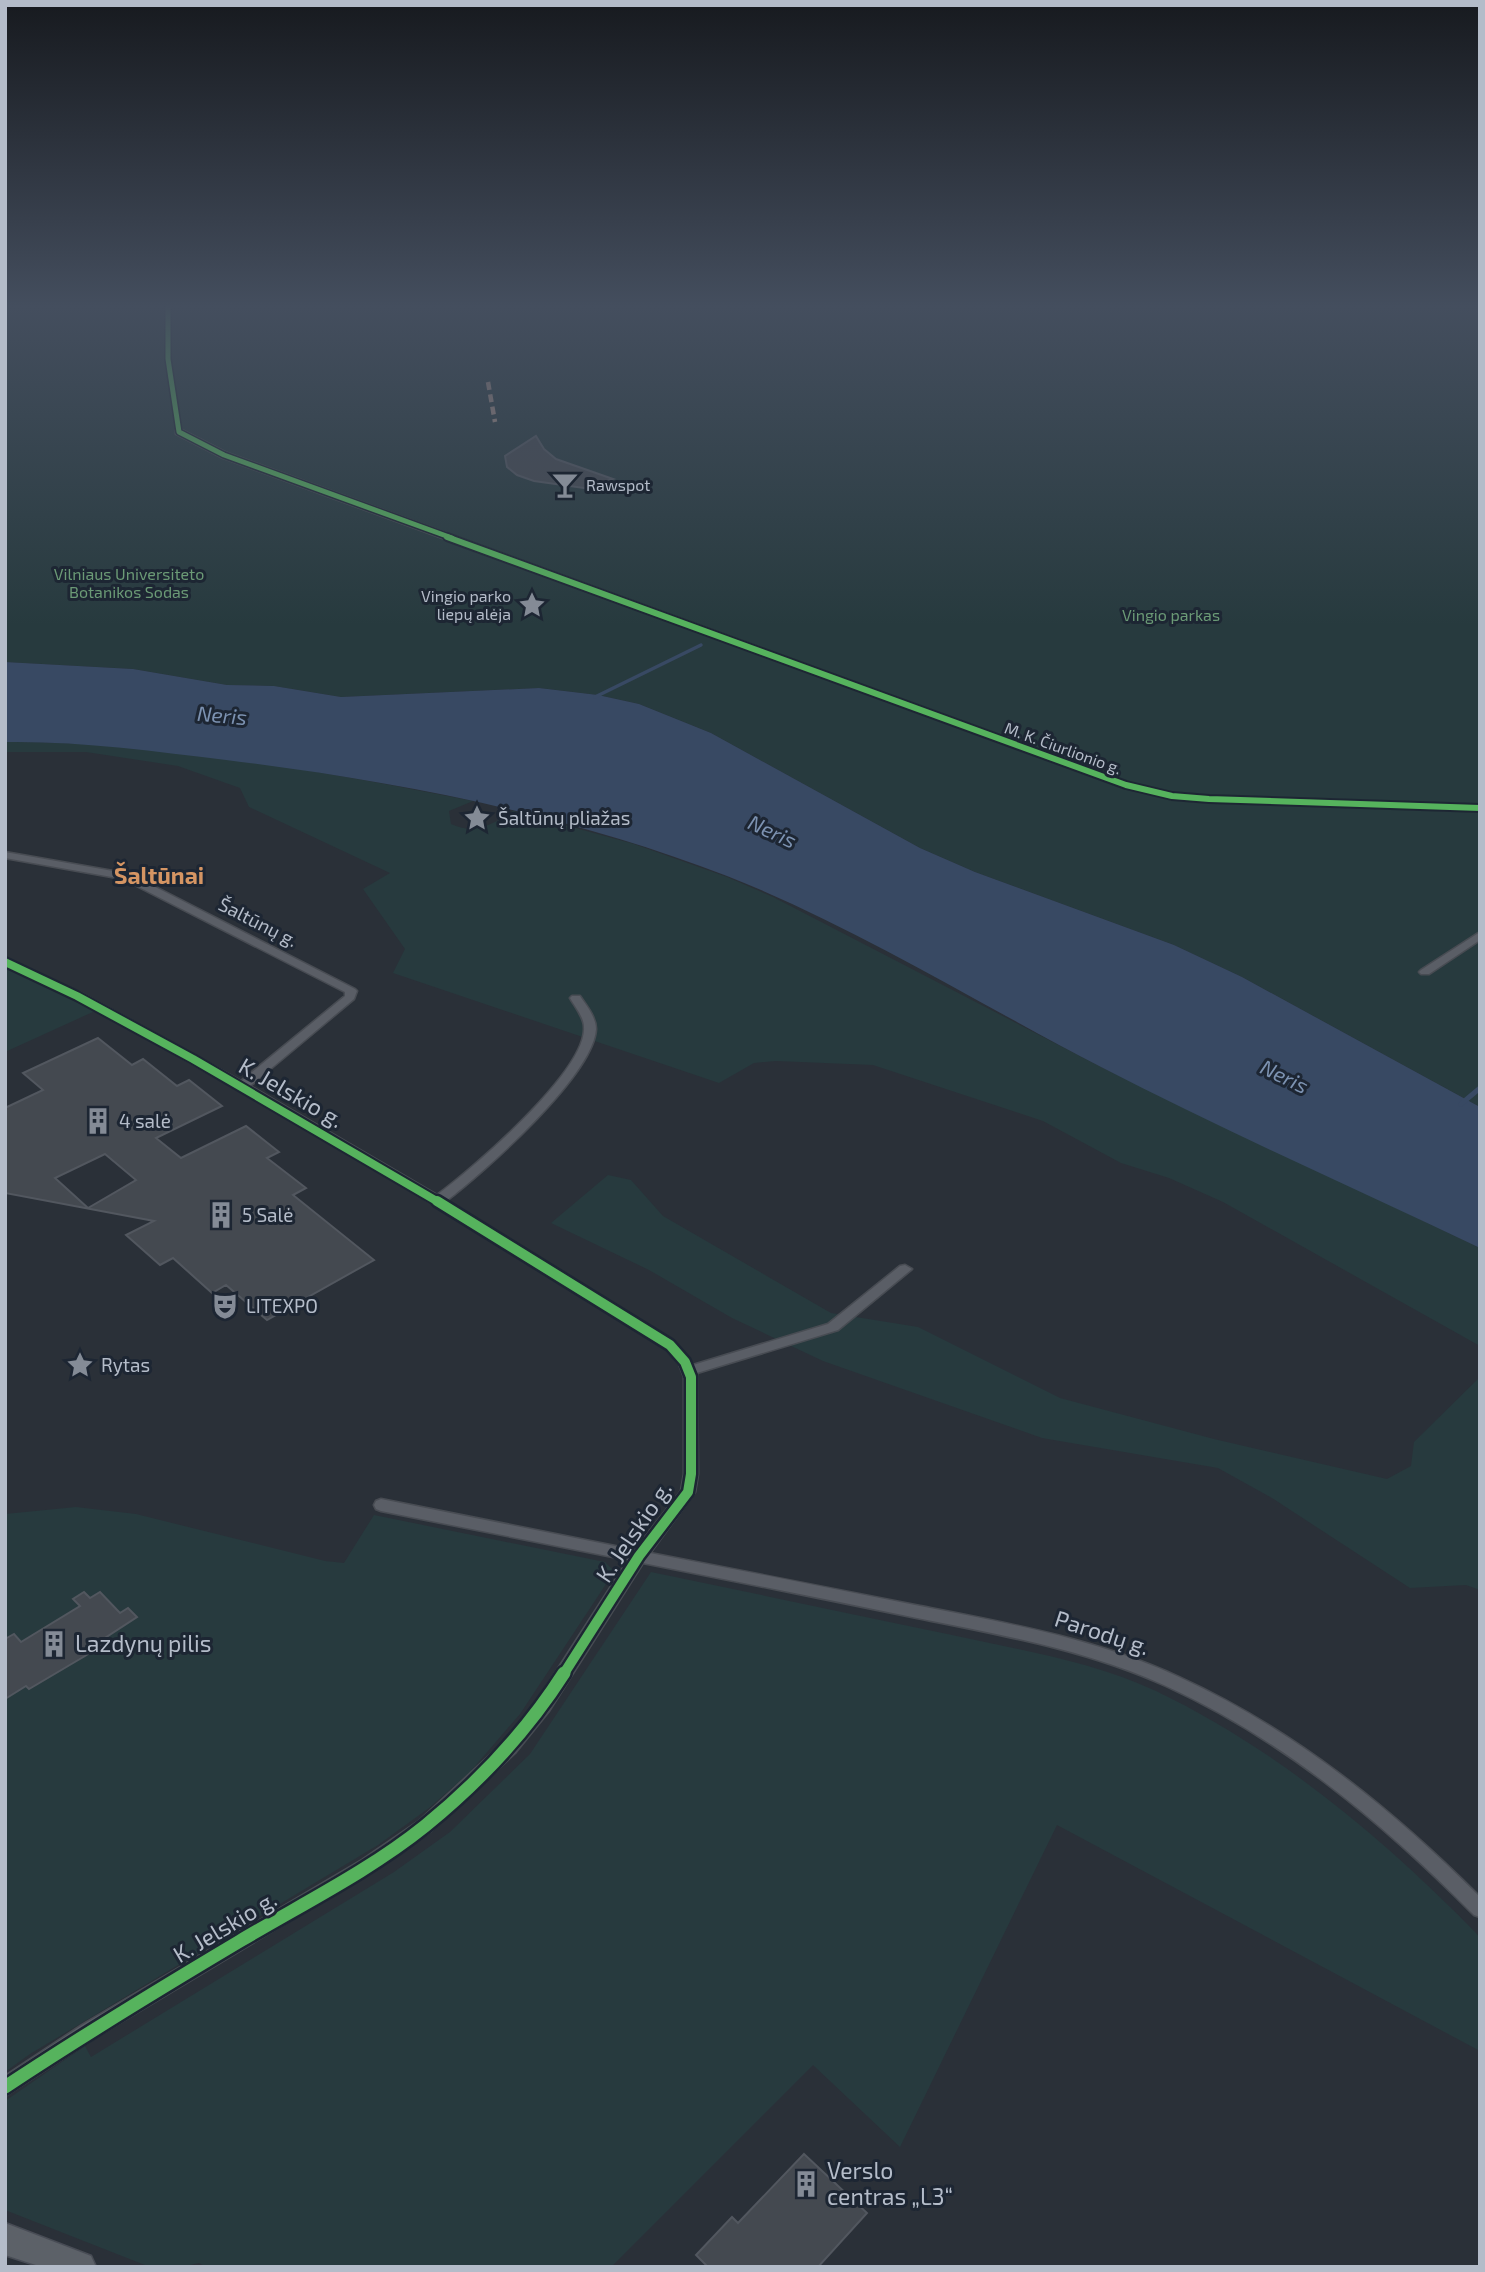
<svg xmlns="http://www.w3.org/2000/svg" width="1485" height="2272" viewBox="0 0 1485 2272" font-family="'Exo 2',sans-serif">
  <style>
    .green { fill: #273a3e }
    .water { fill: #384963 }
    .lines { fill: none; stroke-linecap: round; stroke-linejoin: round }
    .stream-far1 { stroke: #384963; stroke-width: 3.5 }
    .stream { stroke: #384963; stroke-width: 5 }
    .building { fill: #444950; stroke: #52575f; stroke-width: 2; fill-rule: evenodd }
    .street-casing { stroke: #484c53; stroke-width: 3 }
    .primary-casing { stroke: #484c55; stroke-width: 3 }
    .street { fill: #5a5e66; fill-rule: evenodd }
    .primary { fill: #5c6168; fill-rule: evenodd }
    .quiet { stroke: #b69a8f; stroke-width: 4.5; stroke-dasharray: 8 4.5; stroke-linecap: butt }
    .cycleway-far4-casing { stroke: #1d2633; stroke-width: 8 }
    .cycleway-far3-casing { stroke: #1d2633; stroke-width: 10 }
    .cycleway-far2-casing { stroke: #1d2633; stroke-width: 12 }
    .cycleway-far1-casing { stroke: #1d2633; stroke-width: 15 }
    .cycleway-casing { stroke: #1d2633; stroke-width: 18 }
    .cycleway-far4 { stroke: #56b35d; stroke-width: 5 }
    .cycleway-far3 { stroke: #56b35d; stroke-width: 6 }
    .cycleway-far2 { stroke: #56b35d; stroke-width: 8 }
    .cycleway-far1 { stroke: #56b35d; stroke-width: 10 }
    .cycleway { stroke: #56b35d; stroke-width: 13 }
    .labels { text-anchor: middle; stroke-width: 6; stroke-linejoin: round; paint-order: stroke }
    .far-poi-label { font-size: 16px; fill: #b4bcc9; stroke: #1d2633; text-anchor: start }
    .far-park-label { font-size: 16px; fill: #6b9a76; stroke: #1d2633 }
    .far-street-label { font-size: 16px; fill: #b4bcc9; stroke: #1d2633 }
    .poi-label { font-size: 19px; fill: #b4bcc9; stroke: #1d2633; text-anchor: start }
    .street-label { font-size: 19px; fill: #b4bcc9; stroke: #1d2633 }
    .water-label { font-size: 21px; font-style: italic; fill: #7c92b1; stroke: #1d2633 }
    .quarter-label { font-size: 23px; font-weight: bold; fill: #d59563; stroke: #1d2633 }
    .near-street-label { font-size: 23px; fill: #b4bcc9; stroke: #1d2633 }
    .near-poi-label { font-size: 23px; fill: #b4bcc9; stroke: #1d2633; text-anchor: start }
  </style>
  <rect width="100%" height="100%" fill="#2a3038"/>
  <g class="green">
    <path d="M5,307H1480V1107L1242,977L1174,945L975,872L920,848L711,733L639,704L598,695L539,688L341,697L274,686L227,685L133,669L5,662Z"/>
    <path d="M5,742C161,741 320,771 473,801L449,811L451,824C474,835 493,825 513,811L634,844L727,877L773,897L1105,1069L1480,1248V1346L1223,1202L1169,1178L1121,1163L1043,1121L873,1065L776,1061L754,1063L719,1083L393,973L405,949L363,889L390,873L249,807L240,788L178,766L86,752H5Z"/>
    <path d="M5,968L95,1011L5,1052Z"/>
    <path d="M608,1175L631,1180L663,1216L831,1313L918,1327L1060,1398L1214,1439L1387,1479L1411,1466L1414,1442L1480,1377V1590L1466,1585L1410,1588L1272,1498L1218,1468L1042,1438L823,1361L732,1318L649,1270L551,1223Z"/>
    <path d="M76,1507L136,1514L325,1561L344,1563L374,1515L605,1562L612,1569V1575L520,1714L470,1772L429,1808L378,1845L30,2054L5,2072V1514Z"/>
    <path d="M651,1572C752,1593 852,1614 952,1635C1020,1650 1092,1661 1156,1691C1277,1749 1383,1838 1476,1933L1480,1938V2051L1057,1825L900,2147L813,2065L611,2267H206L199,2263L181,2267H150L5,2210V2101L85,2046L91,2057L394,1872L450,1832L530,1754Z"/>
  </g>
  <path class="water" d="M5,662L133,669L227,685L274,686L341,697L539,688L598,695L639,704L711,733L920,848L975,872L1174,945L1242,977L1480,1107V1248C1354,1188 1225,1131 1101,1067C979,1004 854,926 727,876C567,814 396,781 226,760C153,751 79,741 5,742Z"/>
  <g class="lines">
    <path class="stream-far1" d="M595,697L701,645"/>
    <path class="stream" d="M1461,1104L1480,1088"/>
  </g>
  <g class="building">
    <path d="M536,436L544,449L556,459L613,479L584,488L534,481L517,475L507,467L505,456Z"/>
    <path d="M98,1038L132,1065L143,1059L177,1086L189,1080L222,1106L156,1138L181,1158L246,1126L279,1152L267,1158L306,1188L293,1195L374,1260L267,1320L226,1285L212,1293L173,1258L160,1265L126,1235L154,1221L5,1193V1108L43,1090L23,1073ZM105,1154L136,1180L88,1208L55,1178Z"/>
    <path d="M84,1592L90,1598L100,1592L120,1613L128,1608L137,1617L105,1638L108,1641L85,1656L29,1689L26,1686L5,1699V1639L14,1634L21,1642L80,1606L73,1599Z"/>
    <path d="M804,2154L867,2213L818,2267H708L696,2255L732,2217L738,2223Z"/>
  </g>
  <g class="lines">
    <defs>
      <g id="street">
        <path d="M176,430H182L227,453L1129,783L1172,793L1209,796L1480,805V811L1209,802L1172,799L1123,787L221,457L176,434Z"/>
        <path d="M5,852L130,874L355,989L357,991L354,999L250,1086L437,1195C471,1170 587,1071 584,1027C584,1017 575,1007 570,998L572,996H580C586,1005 596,1017 596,1029C594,1075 483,1173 446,1201L675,1342L693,1365L828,1324L900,1266L905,1265L912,1269L838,1330L697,1373L698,1474L695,1492L650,1553C740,1570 830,1588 920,1606C1007,1623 1097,1639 1179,1677C1293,1729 1391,1808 1480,1897V1917L1474,1915C1383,1823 1284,1740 1166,1686C1087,1650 1002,1635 917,1618C826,1599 734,1581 643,1563L549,1711L515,1753L431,1831L374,1870L96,2037L5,2096V2076L82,2025L362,1860L419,1821L503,1743L537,1701L628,1560L381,1511L376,1509L374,1505L376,1501L381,1499L635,1550L681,1491L684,1474V1377L679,1364L665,1348C517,1256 369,1162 216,1077C147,1038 78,998 5,966V959L81,993L241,1081L345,996V992L123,879L5,858Z"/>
        <path d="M1480,932V940L1429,974H1421L1419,972L1421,970Z"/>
      </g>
      <path id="primary" d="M5,2223L91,2256L96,2267H42L5,2255Z"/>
    </defs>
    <use href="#street" class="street-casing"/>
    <use href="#primary" class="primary-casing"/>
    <use href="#street" class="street"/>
    <use href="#primary" class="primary"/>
    <path class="quiet" d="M488,382L495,422"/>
    <defs>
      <path id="cycleway-far4" d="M168,307V359L179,432L224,455L452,538"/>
      <path id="cycleway-far3" d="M447,537L1126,785L1172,796L1209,799L1480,808"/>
      <path id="cycleway-far2" d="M5,962L77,996L193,1059L440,1203"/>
      <path id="cycleway-far1" d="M437,1201L670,1345L685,1362L691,1377V1474L688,1492L639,1556L563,1675"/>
      <path id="cycleway" d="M5,2087C82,2036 161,1988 240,1941C302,1904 369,1871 425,1826C479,1782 527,1731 564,1673"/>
    </defs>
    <use href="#cycleway-far4" class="cycleway-far4-casing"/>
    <use href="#cycleway-far3" class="cycleway-far3-casing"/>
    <use href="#cycleway-far2" class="cycleway-far2-casing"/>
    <use href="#cycleway-far1" class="cycleway-far1-casing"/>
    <use href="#cycleway" class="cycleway-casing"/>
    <use href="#cycleway-far4" class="cycleway-far4"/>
    <use href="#cycleway-far3" class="cycleway-far3"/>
    <use href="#cycleway-far2" class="cycleway-far2"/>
    <use href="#cycleway-far1" class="cycleway-far1"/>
    <use href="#cycleway" class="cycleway"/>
  </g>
  <linearGradient id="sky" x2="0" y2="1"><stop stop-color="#171a1f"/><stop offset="0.49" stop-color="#444e5e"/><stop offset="1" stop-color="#444e5e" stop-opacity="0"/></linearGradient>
  <rect width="1485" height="625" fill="url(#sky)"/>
  <defs>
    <symbol id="bar-bare" viewBox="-9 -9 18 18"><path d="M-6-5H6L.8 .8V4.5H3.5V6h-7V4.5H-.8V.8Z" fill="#848b96" stroke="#1d2633" stroke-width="2.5" paint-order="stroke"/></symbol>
    <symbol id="sight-bare" viewBox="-9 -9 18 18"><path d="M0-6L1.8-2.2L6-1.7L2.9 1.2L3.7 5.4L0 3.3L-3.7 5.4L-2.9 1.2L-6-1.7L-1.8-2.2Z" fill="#848b96" stroke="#1d2633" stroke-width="2.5" paint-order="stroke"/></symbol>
    <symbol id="building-bare" viewBox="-9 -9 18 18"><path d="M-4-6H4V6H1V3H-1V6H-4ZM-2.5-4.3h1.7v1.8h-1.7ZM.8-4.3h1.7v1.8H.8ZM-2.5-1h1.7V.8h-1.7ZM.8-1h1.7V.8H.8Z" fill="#848b96" stroke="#1d2633" stroke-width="2.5" paint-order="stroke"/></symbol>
    <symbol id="theatre-bare" viewBox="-9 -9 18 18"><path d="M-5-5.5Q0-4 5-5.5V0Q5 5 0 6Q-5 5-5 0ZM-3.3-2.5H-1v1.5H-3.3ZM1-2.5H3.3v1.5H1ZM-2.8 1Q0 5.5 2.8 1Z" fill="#848b96" stroke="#1d2633" stroke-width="2.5" paint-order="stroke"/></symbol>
  </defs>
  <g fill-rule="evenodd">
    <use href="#bar-bare" x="546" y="466" width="38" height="38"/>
    <use href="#sight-bare" x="513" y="586" width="38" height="38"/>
    <use href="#sight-bare" x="458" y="799" width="38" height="38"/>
    <use href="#building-bare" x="79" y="1102" width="38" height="38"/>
    <use href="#building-bare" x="202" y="1196" width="38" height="38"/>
    <use href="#theatre-bare" x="206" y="1287" width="38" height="38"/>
    <use href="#sight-bare" x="61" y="1346" width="38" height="38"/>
    <use href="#building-bare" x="35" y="1625" width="38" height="38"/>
    <use href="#building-bare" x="787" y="2165" width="38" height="38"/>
  </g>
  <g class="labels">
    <g class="far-poi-label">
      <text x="586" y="491">Rawspot</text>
      <text x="511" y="602" text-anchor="end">Vingio parko<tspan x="511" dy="18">liepų alėja</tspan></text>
    </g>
    <g class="far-park-label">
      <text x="129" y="580">Vilniaus Universiteto<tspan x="129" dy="18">Botanikos Sodas</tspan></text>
      <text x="1171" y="621">Vingio parkas</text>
    </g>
    <g class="far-street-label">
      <text transform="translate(1063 748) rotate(20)" y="6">M. K. Čiurlionio g.</text>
    </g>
    <g class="poi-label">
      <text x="498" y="825">Šaltūnų pliažas</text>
      <text x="119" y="1128">4 salė</text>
      <text x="242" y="1222">5 Salė</text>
      <text x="246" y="1313">LITEXPO</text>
      <text x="101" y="1372">Rytas</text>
    </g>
    <g class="street-label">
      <text transform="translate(258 922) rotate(27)" y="7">Šaltūnų g.</text>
    </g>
    <g class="water-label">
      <text transform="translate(222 716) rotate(5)" y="7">Neris</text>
      <text transform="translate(772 832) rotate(25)" y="7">Neris</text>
      <text transform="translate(1284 1077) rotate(26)" y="7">Neris</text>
    </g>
    <g class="quarter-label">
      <text x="159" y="884">Šaltūnai</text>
    </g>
    <g class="near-street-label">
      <text transform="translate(291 1093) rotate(30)" y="8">K. Jelskio g.</text>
      <text transform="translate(634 1532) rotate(-56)" y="8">K. Jelskio g.</text>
      <text transform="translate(1102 1633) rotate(18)" y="8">Parodų g.</text>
      <text transform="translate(225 1927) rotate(-31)" y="8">K. Jelskio g.</text>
    </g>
    <g class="near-poi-label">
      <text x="75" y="1652">Lazdynų pilis</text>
      <text x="827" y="2179">Verslo<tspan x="827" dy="26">centras „L3“</tspan></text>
    </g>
  </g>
  <rect width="1485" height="2272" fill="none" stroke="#b4bcc9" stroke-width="14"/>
</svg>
